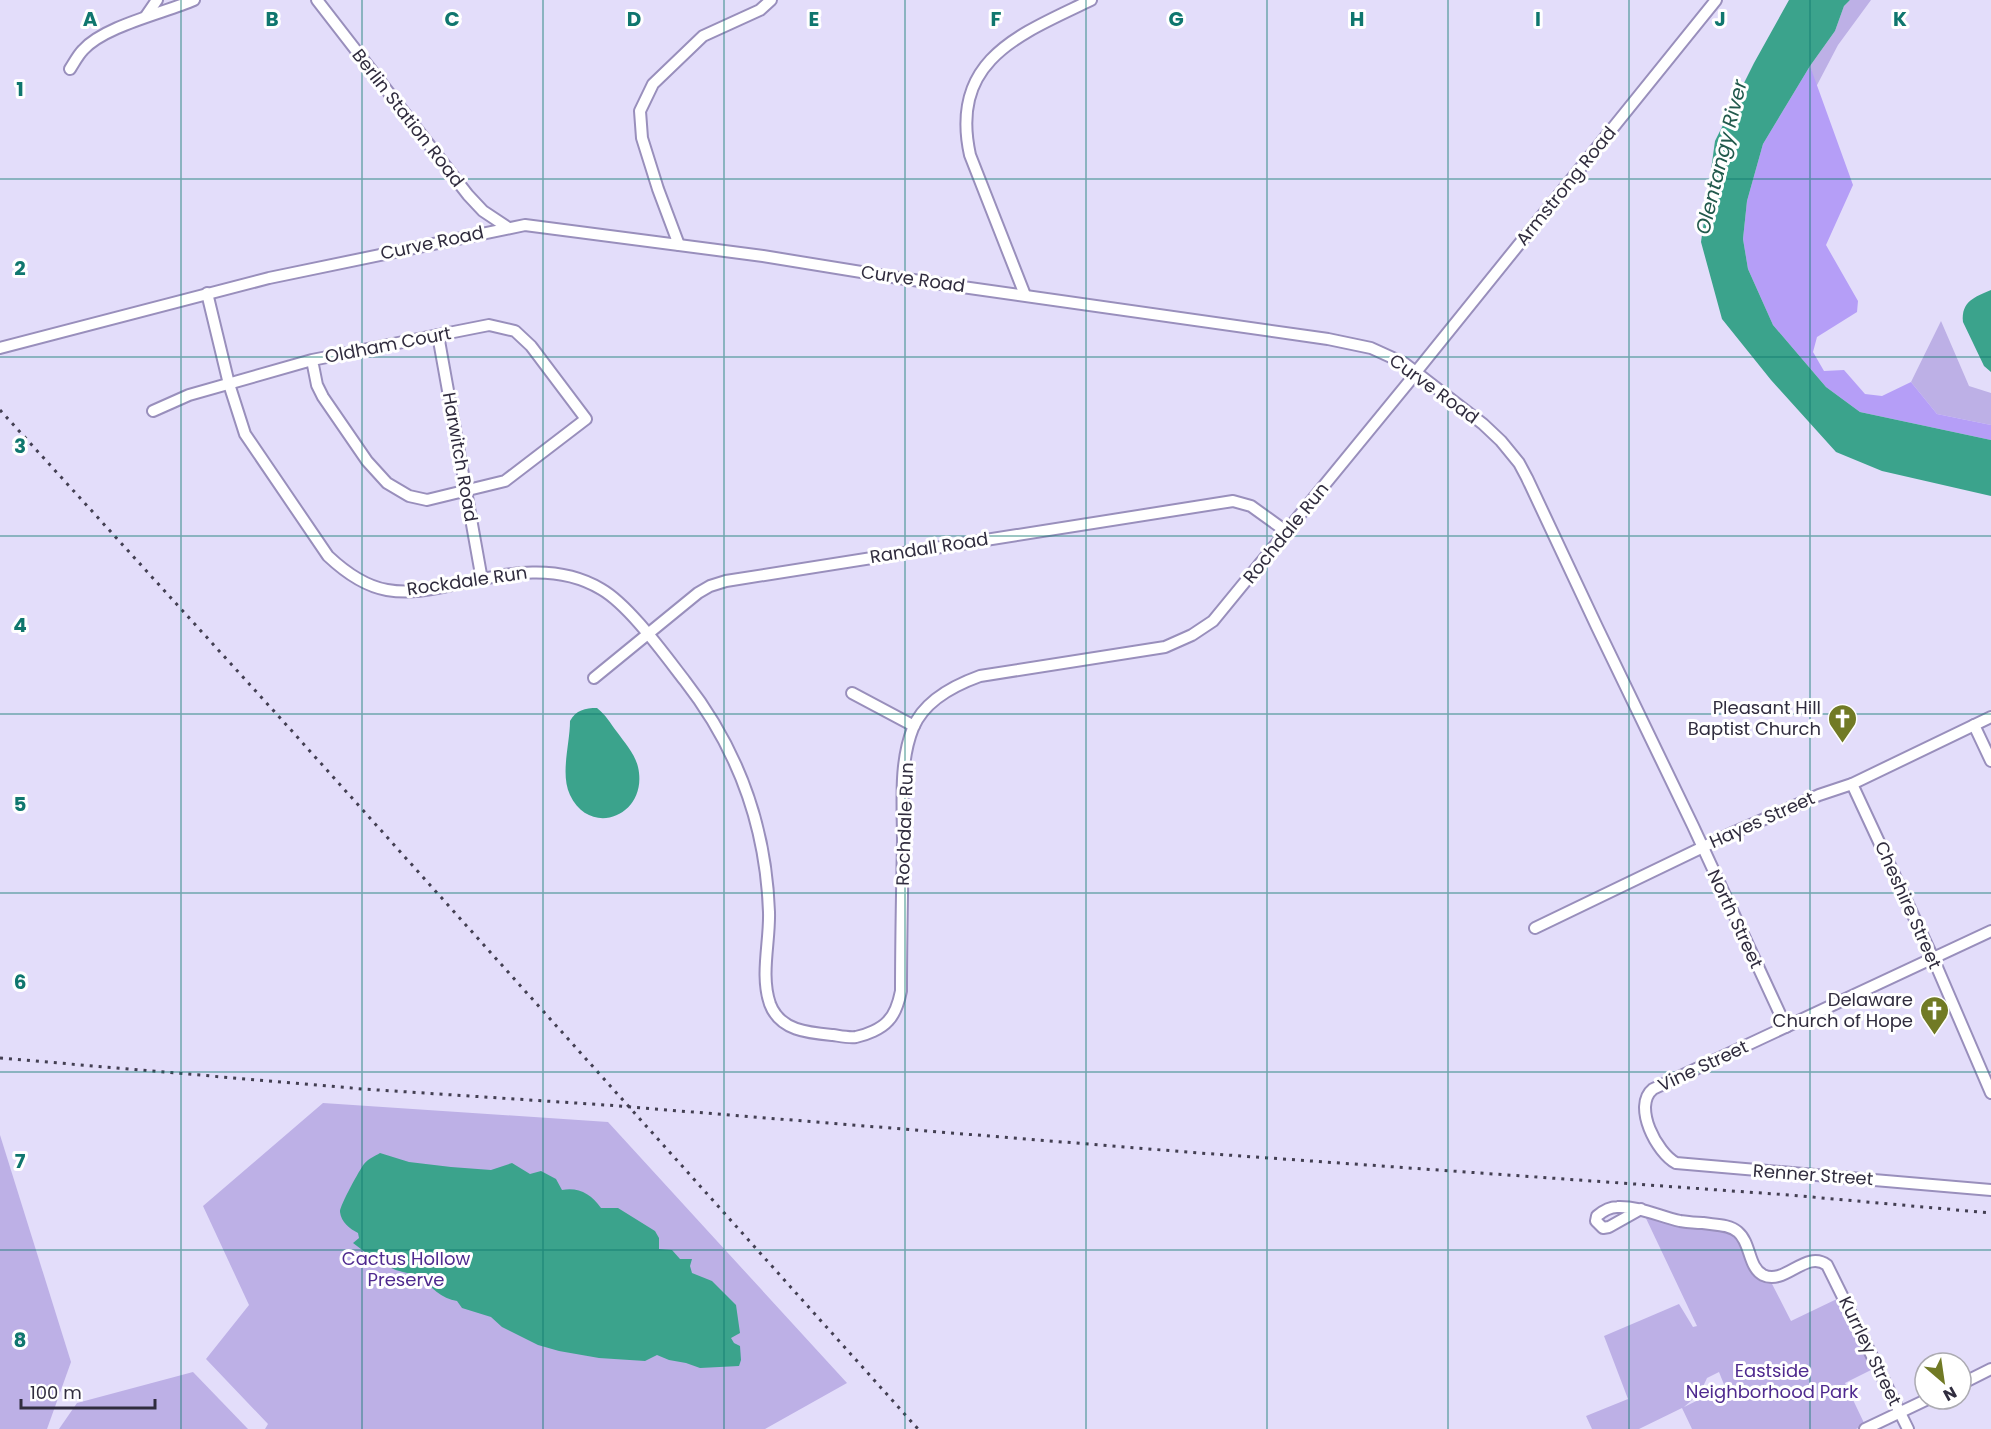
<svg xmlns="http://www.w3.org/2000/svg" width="1991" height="1429" viewBox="0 0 1991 1429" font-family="Poppins,sans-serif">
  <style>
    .green { fill: #bdb0e6; fill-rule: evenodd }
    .forest { fill: #b59ef7 }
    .water { fill: #3ba38c }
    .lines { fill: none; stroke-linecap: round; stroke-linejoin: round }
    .minor-casing { stroke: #998fbc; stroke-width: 14 }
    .minor { stroke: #fff; stroke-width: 10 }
    .rail { stroke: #433f52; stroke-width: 3; stroke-dasharray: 3 6; stroke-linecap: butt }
    .grid { fill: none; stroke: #0f766e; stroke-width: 1.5; stroke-opacity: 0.55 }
    .labels { text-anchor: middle; stroke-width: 6; stroke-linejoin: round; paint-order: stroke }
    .street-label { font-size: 18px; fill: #302c3e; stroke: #fff }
    .poi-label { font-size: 18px; fill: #302c3e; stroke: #fff; text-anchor: end }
    .park-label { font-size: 18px; fill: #4f2a8f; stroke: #fff }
    .water-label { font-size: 20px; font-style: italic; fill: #21594c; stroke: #fff }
    .grid-label { font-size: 20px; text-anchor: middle; font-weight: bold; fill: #0f766e; stroke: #fff; stroke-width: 6; stroke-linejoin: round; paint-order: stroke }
  </style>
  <rect width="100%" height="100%" fill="#e3ddfa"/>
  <g class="green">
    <path d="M1850,0H1871L1838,45L1816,87L1810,66L1835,31L1844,6Z"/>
    <path d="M1941,321L1969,386L1991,393V425L1937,414L1911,382Z"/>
    <path d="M323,1103L608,1122L847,1383L765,1429H265L268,1424L206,1359L249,1305L203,1206Z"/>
    <path d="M0,1135L71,1362L47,1429H0Z"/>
    <path d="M1643,1212L1721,1227L1736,1233L1770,1280L1791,1321L1841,1297L1875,1368L1845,1383L1865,1425L1856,1429H1692L1682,1408L1639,1429H1592L1586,1416L1628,1399L1604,1336L1679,1304L1693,1327L1697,1326ZM1719,1372L1725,1387L1684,1407L1700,1393L1707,1378Z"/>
    <path d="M193,1372L248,1429H59L77,1403Z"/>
  </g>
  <path class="forest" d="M1810,66L1853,185L1826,245L1858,301L1857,312L1817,337L1813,352L1824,371L1844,370L1865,394L1882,396L1911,382L1937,414L1991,425V440L1860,412L1826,387L1773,325L1748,269L1743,239L1747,201L1763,144Z"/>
  <g class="water">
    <path d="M1789,0H1850L1844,6L1835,31L1810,66L1763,144L1747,201L1743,239L1748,269L1773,325L1826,387L1860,412L1991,440V496L1882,471L1836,452L1771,380L1722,319L1701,242L1715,141L1754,63Z"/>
    <path d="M1991,290V372L1984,366L1963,322C1961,301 1975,297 1991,290Z"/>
    <path d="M597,708C606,715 610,723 617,732C625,743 635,754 638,767C649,815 591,839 570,795C560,774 570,744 570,721C576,710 585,708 597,708Z"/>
    <path d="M380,1153L409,1162L451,1167L491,1170L512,1163L530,1174L541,1171L556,1179L562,1190C579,1187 591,1194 601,1208H618L655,1231L659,1238V1249L672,1250L680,1259H692L690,1266L692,1273L712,1281L736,1305L740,1333L731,1338L734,1343L740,1346L741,1360L739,1366L700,1368L686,1363L669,1360L657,1355L645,1361L599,1358L559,1351L538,1345L502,1327L491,1317L462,1308L457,1301C442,1299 429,1287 422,1275C391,1273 377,1261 353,1243L359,1238L358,1233C350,1229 341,1222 340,1212C339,1207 360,1169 364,1164C368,1159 375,1156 380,1153Z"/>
  </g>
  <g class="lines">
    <defs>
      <g id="minor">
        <path d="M317,0L468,195L483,211L507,227"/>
        <path d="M146,16L157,0"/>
        <path d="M70,69C74,63 78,55 83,50C104,26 164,13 194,0"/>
        <path d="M679,245L658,189L642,138L640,111L653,84L703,36L760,10L771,0"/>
        <path d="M207,293L229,384L245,434L328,556C345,572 364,586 387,590C409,594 431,590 452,585C501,575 554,561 601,589C629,605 664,654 685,681C738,749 766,826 769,912C770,942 760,975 770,1004C780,1031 809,1033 833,1035C840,1036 849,1038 856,1037C866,1035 881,1029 888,1021C896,1013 899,1001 901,991C901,941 902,891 903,841C903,804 899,763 913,728C924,701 955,685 980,676L1165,647L1192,635L1213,621L1417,372"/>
        <path d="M1025,295L970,155C949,59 1021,34 1091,0"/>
        <path d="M438,335L482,580"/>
        <path d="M0,348L269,278L525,225L763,256L892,277L1328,339L1371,348L1404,363L1483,424L1501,441L1519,463L1527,478L1597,627L1693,826L1786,1027"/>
        <path d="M1416,372L1716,0"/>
        <path d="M153,411L189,395L312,360L489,325L515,331L531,346L586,419L505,481L427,500L409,496L387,483L367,461L323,397L317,385L312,360"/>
        <path d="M594,678L698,593L710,586L726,581L1233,501L1251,506L1287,532"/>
        <path d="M852,693L914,726"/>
        <path d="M1974,725L1991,761"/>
        <path d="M1852,784L1933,958L1991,1093"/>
        <path d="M1535,928L1728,835L1819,795L1852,784L1991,717"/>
        <path d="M1991,931L1653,1089C1632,1106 1657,1153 1676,1163L1991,1190"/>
        <path d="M1641,1209L1609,1227L1603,1228L1596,1221L1597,1216C1603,1211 1609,1207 1617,1207C1639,1206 1658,1216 1680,1221C1687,1222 1695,1223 1703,1223C1714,1225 1729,1224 1738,1232C1751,1243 1748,1267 1763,1275C1785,1286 1806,1249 1827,1265L1908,1429"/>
        <path d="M1961,1384L1991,1369"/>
        <path d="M1865,1429L1928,1399"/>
      </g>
    </defs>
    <use href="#minor" class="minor-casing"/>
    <use href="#minor" class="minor"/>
    <g class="rail">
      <path d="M0,410L282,720L918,1429"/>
      <path d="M0,1058L363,1089L606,1105L1199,1153L1789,1195L1991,1213"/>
    </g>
  </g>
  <path class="grid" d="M181,0V1429M362,0V1429M543,0V1429M724,0V1429M905,0V1429M1086,0V1429M1267,0V1429M1448,0V1429M1629,0V1429M1810,0V1429M0,179H1991M0,357H1991M0,536H1991M0,714H1991M0,893H1991M0,1072H1991M0,1250H1991"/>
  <defs>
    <symbol id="church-pin" viewBox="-11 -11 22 30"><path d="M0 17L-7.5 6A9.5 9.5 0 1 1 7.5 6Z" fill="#717a25" stroke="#fff"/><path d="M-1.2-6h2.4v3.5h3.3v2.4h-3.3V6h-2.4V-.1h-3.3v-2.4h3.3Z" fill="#fff"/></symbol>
  </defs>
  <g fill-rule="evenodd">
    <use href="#church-pin" x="1826" y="702" width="33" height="45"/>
    <use href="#church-pin" x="1918" y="994" width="33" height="45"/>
  </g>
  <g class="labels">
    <g class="street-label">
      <text transform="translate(408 118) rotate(52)" y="6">Berlin Station Road</text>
      <text transform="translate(1566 186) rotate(-51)" y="6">Armstrong Road</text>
      <text transform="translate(432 243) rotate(-12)" y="6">Curve Road</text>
      <text transform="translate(913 279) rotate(8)" y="6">Curve Road</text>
      <text transform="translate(388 345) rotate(-11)" y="6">Oldham Court</text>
      <text transform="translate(1434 389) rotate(36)" y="6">Curve Road</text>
      <text transform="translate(460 457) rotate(80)" y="6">Harwitch Road</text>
      <text transform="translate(1286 533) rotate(-51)" y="6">Rochdale Run</text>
      <text transform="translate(929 548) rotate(-9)" y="6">Randall Road</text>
      <text transform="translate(467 581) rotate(-8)" y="6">Rockdale Run</text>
      <text transform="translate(1762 820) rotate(-24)" y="6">Hayes Street</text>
      <text transform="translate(905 824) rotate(-88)" y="6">Rochdale Run</text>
      <text transform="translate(1908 905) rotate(66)" y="6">Cheshire Street</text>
      <text transform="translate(1735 919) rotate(65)" y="6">North Street</text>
      <text transform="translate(1703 1066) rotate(-25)" y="6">Vine Street</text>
      <text transform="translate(1813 1175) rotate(4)" y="6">Renner Street</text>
      <text transform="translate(1870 1351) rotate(64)" y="6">Kurrley Street</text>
    </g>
    <g class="poi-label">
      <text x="1821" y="714">Pleasant Hill<tspan x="1821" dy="21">Baptist Church</tspan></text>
      <text x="1913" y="1006">Delaware<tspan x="1913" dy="21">Church of Hope</tspan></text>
    </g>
    <g class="park-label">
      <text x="406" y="1265">Cactus Hollow<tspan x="406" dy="21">Preserve</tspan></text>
      <text x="1772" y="1377">Eastside<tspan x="1772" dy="21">Neighborhood Park</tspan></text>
    </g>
    <g class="water-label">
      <text transform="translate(1721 157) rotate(-76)" y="7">Olentangy River</text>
    </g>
  </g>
  <g class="grid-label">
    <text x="90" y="26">A</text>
    <text x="272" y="26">B</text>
    <text x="452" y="26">C</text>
    <text x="634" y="26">D</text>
    <text x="814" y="26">E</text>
    <text x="996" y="26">F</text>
    <text x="1176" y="26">G</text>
    <text x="1357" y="26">H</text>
    <text x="1538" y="26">I</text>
    <text x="1720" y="26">J</text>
    <text x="1900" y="26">K</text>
    <text x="20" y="96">1</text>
    <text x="20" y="275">2</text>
    <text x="20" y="453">3</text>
    <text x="20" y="632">4</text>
    <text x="20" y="811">5</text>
    <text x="20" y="989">6</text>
    <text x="20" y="1168">7</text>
    <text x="20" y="1347">8</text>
  </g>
  <g transform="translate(1943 1381) rotate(151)"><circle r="28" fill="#ffffff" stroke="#acabb2" stroke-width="1.5"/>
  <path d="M0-4.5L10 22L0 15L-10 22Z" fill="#717a25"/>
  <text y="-9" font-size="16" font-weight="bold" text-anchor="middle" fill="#302c3e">N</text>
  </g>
  <path d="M21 1399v9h134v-9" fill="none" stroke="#302c3e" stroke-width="3"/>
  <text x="30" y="1399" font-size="18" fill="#302c3e" stroke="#ffffff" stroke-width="4.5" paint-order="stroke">100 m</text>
</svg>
